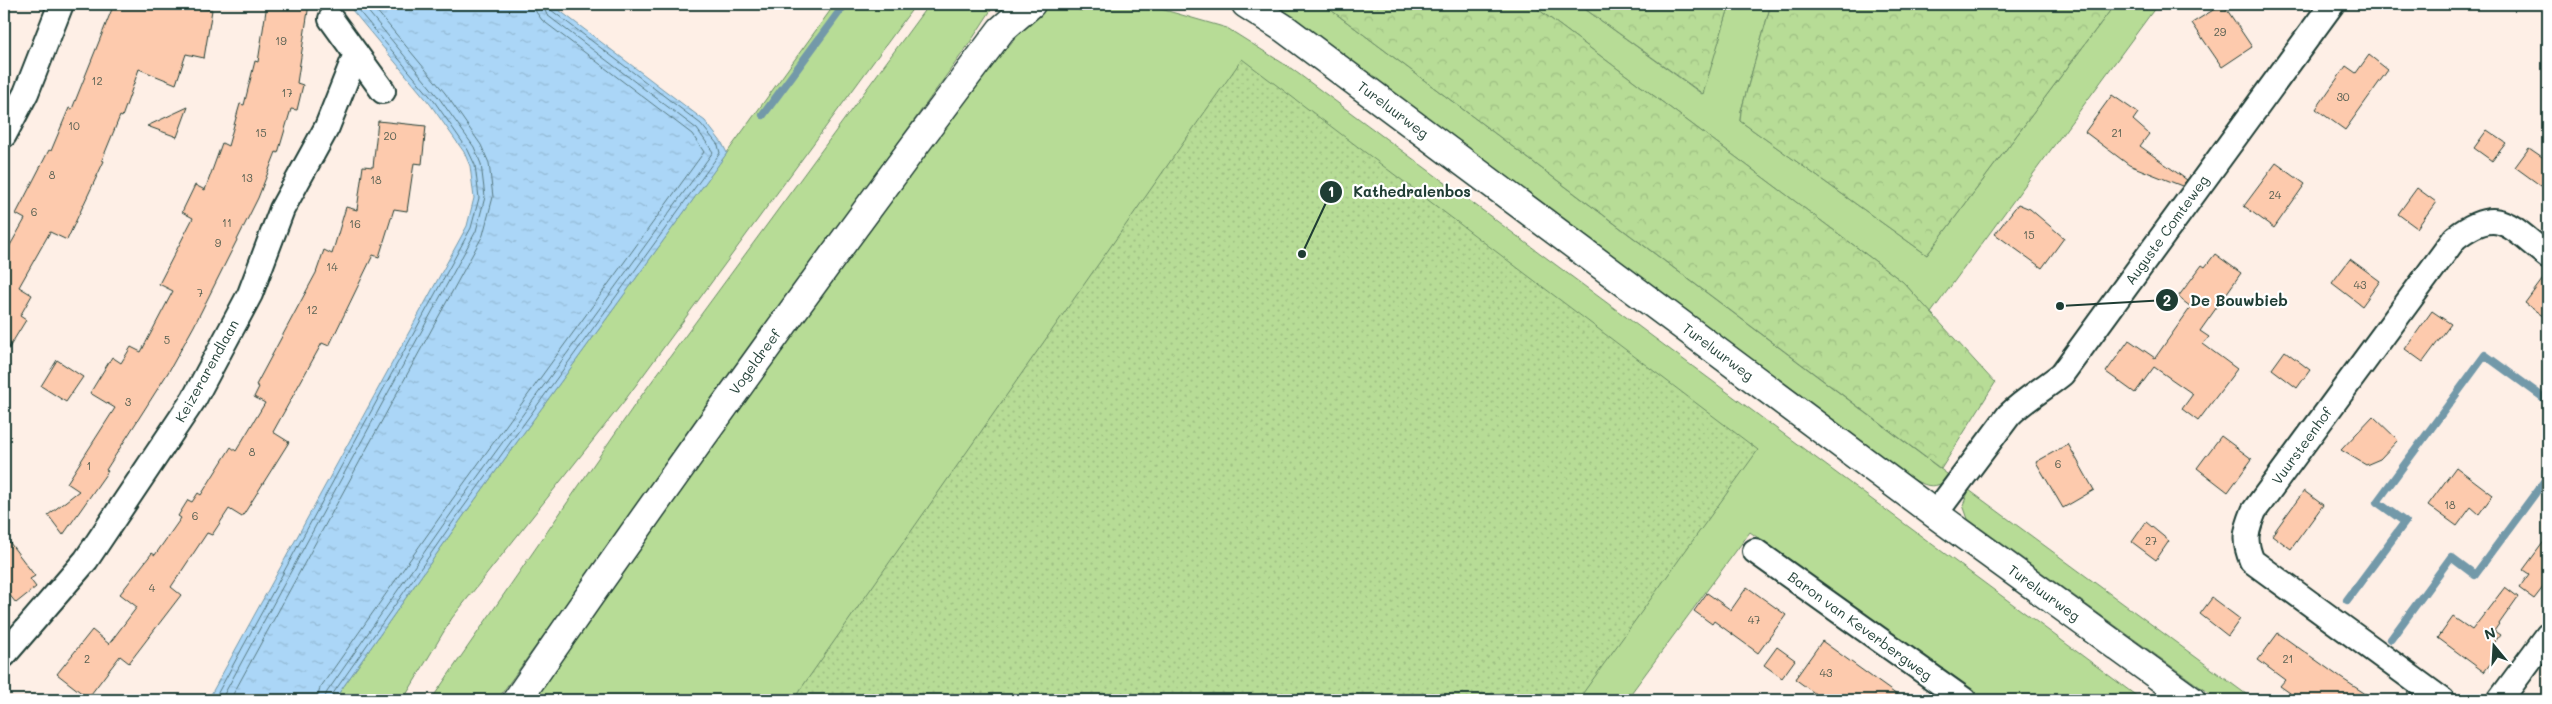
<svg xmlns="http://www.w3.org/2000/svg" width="2552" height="704" viewBox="0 0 2552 704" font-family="Mali,sans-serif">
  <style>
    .grass { fill: #b7dc96; stroke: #6b8c65 }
    .forest { fill: url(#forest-crowns); stroke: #6b8c65 }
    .park { fill: url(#park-dots); stroke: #6b8c65 }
    .water { fill: url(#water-ripples); stroke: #7399a9 }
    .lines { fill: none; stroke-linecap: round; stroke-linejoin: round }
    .shore { stroke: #577a82; stroke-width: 1 }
    .stream { stroke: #7399a9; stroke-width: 8 }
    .building { fill: #fdcaad; stroke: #1f3d34 }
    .minor-casing { stroke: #1f3d34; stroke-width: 28 }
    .tertiary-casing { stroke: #1f3d34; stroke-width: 31 }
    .secondary-casing { stroke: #1f3d34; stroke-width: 31 }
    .minor { stroke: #fff; stroke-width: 24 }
    .tertiary { stroke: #fff; stroke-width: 28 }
    .secondary { stroke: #fff; stroke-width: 28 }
    .labels { text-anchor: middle; stroke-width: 4.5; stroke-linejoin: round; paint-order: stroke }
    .number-label { font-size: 11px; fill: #566052 }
    .street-label { font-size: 14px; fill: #1f3d34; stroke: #fff }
    .leader { fill: none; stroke: #1f3d34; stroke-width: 2 }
    .callout-dot { fill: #1f3d34; stroke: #fff; stroke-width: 2 }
    .mark-label { font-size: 15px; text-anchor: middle; font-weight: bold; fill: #fff }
    .callout-label { font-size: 15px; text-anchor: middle; font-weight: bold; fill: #1f3d34; stroke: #fff; stroke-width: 4.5; stroke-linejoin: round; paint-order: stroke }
  </style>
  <defs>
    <pattern id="forest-crowns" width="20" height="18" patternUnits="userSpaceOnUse" patternTransform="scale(1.25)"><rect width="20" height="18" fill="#b7dc96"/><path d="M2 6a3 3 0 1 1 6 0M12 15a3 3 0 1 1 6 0" fill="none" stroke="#9dbe82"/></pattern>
    <pattern id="park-dots" width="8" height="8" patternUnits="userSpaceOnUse" patternTransform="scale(1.25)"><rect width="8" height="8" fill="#b7dc96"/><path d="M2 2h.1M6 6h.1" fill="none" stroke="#9dbe82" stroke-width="1.8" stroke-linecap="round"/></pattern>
    <pattern id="water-ripples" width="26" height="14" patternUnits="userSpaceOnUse" patternTransform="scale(1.25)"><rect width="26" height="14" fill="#abd6f7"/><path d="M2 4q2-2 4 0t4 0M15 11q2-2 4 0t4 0" fill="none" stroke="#93b9d4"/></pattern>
  </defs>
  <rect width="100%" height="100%" fill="#feefe6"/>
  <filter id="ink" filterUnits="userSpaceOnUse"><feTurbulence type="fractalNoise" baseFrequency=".02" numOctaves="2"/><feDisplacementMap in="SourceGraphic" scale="10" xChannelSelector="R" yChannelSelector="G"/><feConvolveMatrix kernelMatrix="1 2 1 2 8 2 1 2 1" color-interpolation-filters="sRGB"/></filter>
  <g filter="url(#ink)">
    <g class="grass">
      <path d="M835,4H916L625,400L452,618L403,700H334L464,515Z"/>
      <path d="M929,4H995L969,44L497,700H431L636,403Z"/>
      <path d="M1046,4H1064L1082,11L1111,4L1147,5L1227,28L1292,69L2142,700H1982L1750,532L1626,700H531L739,405L989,68Z"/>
      <path d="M1274,4H1323L1951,477C1935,490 1928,487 1910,478Z"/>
      <path d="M1531,4H1578L1702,94L1730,4H1771L1741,111L1740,121L1927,255L2115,4H2158L1931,313L1903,282Z"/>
      <path d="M1969,490L2254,700H2218L1968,519L1963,505Z"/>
    </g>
    <g class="forest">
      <path d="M1323,4H1531L1903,282L1995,383L1941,469Z"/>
      <path d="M1578,4H1730L1703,94Z"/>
      <path d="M1771,4H2115L1927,255L1740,121L1741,111Z"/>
    </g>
    <path class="park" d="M1242,59L1758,450L1578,700H793Z"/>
    <path class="water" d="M347,4H551L705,121L722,143L727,153L464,515L334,700H208L467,226L474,198L470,166L464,152L430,104Z"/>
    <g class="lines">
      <g class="shore">
        <path d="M214,700L471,228L479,198L475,165L468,150L434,101L353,4"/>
        <path d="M221,700L476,231L485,197L481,164L474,147L439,98L362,4"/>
        <path d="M230,700L483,235L493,197L489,163L481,145L445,93L371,4"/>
        <path d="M317,700L320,688L449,504L704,152L692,134L542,20L536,12L535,4"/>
        <path d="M324,700L327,692L455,508L713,152L697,129L547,15L542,4"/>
        <path d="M331,700L332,695L460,512L720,153L718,145L701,124L551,10L548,4"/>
      </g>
      <g class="stream">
        <path d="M763,115L845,4"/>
        <path d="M2347,600L2405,522L2377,502L2485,355L2548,401"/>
        <path d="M2391,639L2451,557L2475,575L2548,476"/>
      </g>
    </g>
    <g class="building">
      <path d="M114,4H174L212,10L204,58L186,54L176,84L139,69L122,117L120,116L102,160L104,161L67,240L50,232L19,287L32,295L20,316L26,320L4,356V256L25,219L16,214L49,150L51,151L69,108L72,109Z"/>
      <path d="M267,4H309L297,83L303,85L297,110L291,109L278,153L276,152L258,198L194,326L169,371L106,470L108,471L63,535L48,515L79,491L67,483L115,408L90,393L112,357L121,363L131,347L141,352L173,291L159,284L193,218L182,212L195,185L205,190L222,143L228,146L240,104L244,105L255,61L258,62Z"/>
      <path d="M2223,4L2252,47L2222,67L2192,23Z"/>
      <path d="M2369,55L2388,70L2345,130L2316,109L2346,66L2356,73Z"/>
      <path d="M2112,95L2138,113L2133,120L2149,134L2140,146L2187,180L2182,186L2129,165L2085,132Z"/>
      <path d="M188,107L177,137L147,126Z"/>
      <path d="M378,121L426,126L422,164L414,163L407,211L394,209L379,257L373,255L329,346L322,343L273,432L289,442L242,517L229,509L212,535L207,533L171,587L181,595L129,663L120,656L88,698L57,674L92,630L109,644L137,607L120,594L152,553L155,555L181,518L178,516L188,500L192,502L198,493L201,495L231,447L236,451L265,403L254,397L259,387L256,385L316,273L324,250L332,254L346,207L357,210L363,166L373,167Z"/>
      <path d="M2487,130L2506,143L2492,161L2474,148Z"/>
      <path d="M2529,148L2548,161V191L2515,167Z"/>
      <path d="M2276,163L2305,184L2274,228L2244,206Z"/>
      <path d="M2417,188L2436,202L2417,228L2398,214Z"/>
      <path d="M2018,204L2030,209L2064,238L2042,268L1995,234Z"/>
      <path d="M2215,254L2241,273L2200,331L2209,337L2203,344L2237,369L2198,421L2182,409L2193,394L2154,367L2135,393L2106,372L2129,340L2155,358L2191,307L2178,297L2202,265L2205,267Z"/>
      <path d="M2350,259L2380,281L2362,306L2332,283Z"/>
      <path d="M2548,272V320L2525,303Z"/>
      <path d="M2432,311L2451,324L2423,362L2405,349Z"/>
      <path d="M2285,351L2310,370L2297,388L2272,369Z"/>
      <path d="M57,360L83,377L66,402L41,386Z"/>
      <path d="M2373,416L2398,440L2380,459L2366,465L2341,450Z"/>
      <path d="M2221,436L2252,459L2228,492L2197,468Z"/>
      <path d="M2068,444L2094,490L2063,508L2036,462Z"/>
      <path d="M2456,467L2493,495L2479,514L2471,507L2457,526L2428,505Z"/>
      <path d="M2304,491L2323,505L2291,549L2272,535Z"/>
      <path d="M2146,522L2169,541L2156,560L2132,542Z"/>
      <path d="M4,535L35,576L30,579L36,587L16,603L4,588Z"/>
      <path d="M2548,536V589L2544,586L2534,599L2519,588L2529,574L2523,570Z"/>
      <path d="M1747,587L1786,615L1758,653L1714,621L1712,624L1694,611L1707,593L1731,610Z"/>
      <path d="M2505,587L2518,597L2494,631L2500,635L2492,646L2500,651L2484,672L2438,638L2453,617L2472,630Z"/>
      <path d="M2212,598L2240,619L2228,636L2200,614Z"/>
      <path d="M2278,633L2341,678L2375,700H2287L2290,693L2280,686L2285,680L2258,660Z"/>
      <path d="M1822,641L1876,680L1904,700H1824L1795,679Z"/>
      <path d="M1777,647L1795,660L1782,678L1764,665Z"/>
    </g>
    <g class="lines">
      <defs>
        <g id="minor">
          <path d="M331,19L383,91"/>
          <path d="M4,135L26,93L61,4"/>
          <path d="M1935,514L2009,415C2025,399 2045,388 2062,374L2332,4"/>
          <path d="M1755,551L1964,700"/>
          <path d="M4,655L86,560L194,399L250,294L282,209L327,127L356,54"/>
          <path d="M2442,700L2252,561C2243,540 2246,531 2254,511L2455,238C2499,204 2510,227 2548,256"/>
          <path d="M2500,700L2548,635"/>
        </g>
        <path id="tertiary" d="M1246,4L1285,29L1935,514L2191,700"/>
        <path id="secondary" d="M517,700C674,473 835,250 1001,30L1031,4"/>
      </defs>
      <use href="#minor" class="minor-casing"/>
      <use href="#tertiary" class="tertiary-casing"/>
      <use href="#secondary" class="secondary-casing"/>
      <use href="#minor" class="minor"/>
      <use href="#tertiary" class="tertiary"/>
      <use href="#secondary" class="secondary"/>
    </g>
  </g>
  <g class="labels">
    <g class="number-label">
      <text x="2220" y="36">29</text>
      <text x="281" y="45">19</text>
      <text x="97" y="85">12</text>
      <text x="287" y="97">17</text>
      <text x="2343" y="101">30</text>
      <text x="74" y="130">10</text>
      <text x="261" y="137">15</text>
      <text x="2117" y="137">21</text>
      <text x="390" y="140">20</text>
      <text x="52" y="179">8</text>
      <text x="247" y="182">13</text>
      <text x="376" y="184">18</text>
      <text x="2275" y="199">24</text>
      <text x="34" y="216">6</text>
      <text x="227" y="227">11</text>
      <text x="355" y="228">16</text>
      <text x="2029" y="239">15</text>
      <text x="218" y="247">9</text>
      <text x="332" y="271">14</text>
      <text x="2360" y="289">43</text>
      <text x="200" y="297">7</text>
      <text x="312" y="314">12</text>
      <text x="167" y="344">5</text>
      <text x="128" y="406">3</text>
      <text x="252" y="456">8</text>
      <text x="2058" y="468">6</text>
      <text x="89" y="470">1</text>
      <text x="2450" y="509">18</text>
      <text x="195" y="520">6</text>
      <text x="2151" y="545">27</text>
      <text x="152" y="592">4</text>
      <text x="1754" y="624">47</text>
      <text x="87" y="663">2</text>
      <text x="2288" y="663">21</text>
      <text x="1826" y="677">43</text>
    </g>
    <g class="street-label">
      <text transform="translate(1393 110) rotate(37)" y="5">Tureluurweg</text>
      <text transform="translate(2167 230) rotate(-54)" y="5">Auguste Comteweg</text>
      <text transform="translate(1718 352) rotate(37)" y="5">Tureluurweg</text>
      <text transform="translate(755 362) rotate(-54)" y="5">Vogeldreef</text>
      <text transform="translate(207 371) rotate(-61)" y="5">Keizerarendlaan</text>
      <text transform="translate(2302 446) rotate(-54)" y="5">Vuursteenhof</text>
      <text transform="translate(2044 593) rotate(36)" y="5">Tureluurweg</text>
      <text transform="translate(1860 626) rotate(36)" y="5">Baron van Keverbergweg</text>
    </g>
  </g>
  <path class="leader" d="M1302 254L1331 192M2060 306L2167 300"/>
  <g class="callout-dot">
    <circle cx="1302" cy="254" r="5"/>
    <circle cx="2060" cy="306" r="5"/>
    <circle cx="1331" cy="192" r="12"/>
    <circle cx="2167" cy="300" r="12"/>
  </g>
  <g class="mark-label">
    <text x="1331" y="197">1</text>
    <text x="2167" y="306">2</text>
  </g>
  <g class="callout-label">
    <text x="1412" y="197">Kathedralenbos</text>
    <text x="2239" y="306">De Bouwbieb</text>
  </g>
  <rect width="2552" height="704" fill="none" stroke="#fff" stroke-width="20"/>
  <rect x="10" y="10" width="2532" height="684" fill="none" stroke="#1f3d34" stroke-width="2" filter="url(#ink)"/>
  <g transform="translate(2494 646) rotate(342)" stroke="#ffffff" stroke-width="4" paint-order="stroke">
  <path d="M0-4L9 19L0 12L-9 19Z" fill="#1f3d34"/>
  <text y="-8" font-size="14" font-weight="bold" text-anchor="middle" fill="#1f3d34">N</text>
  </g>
</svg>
